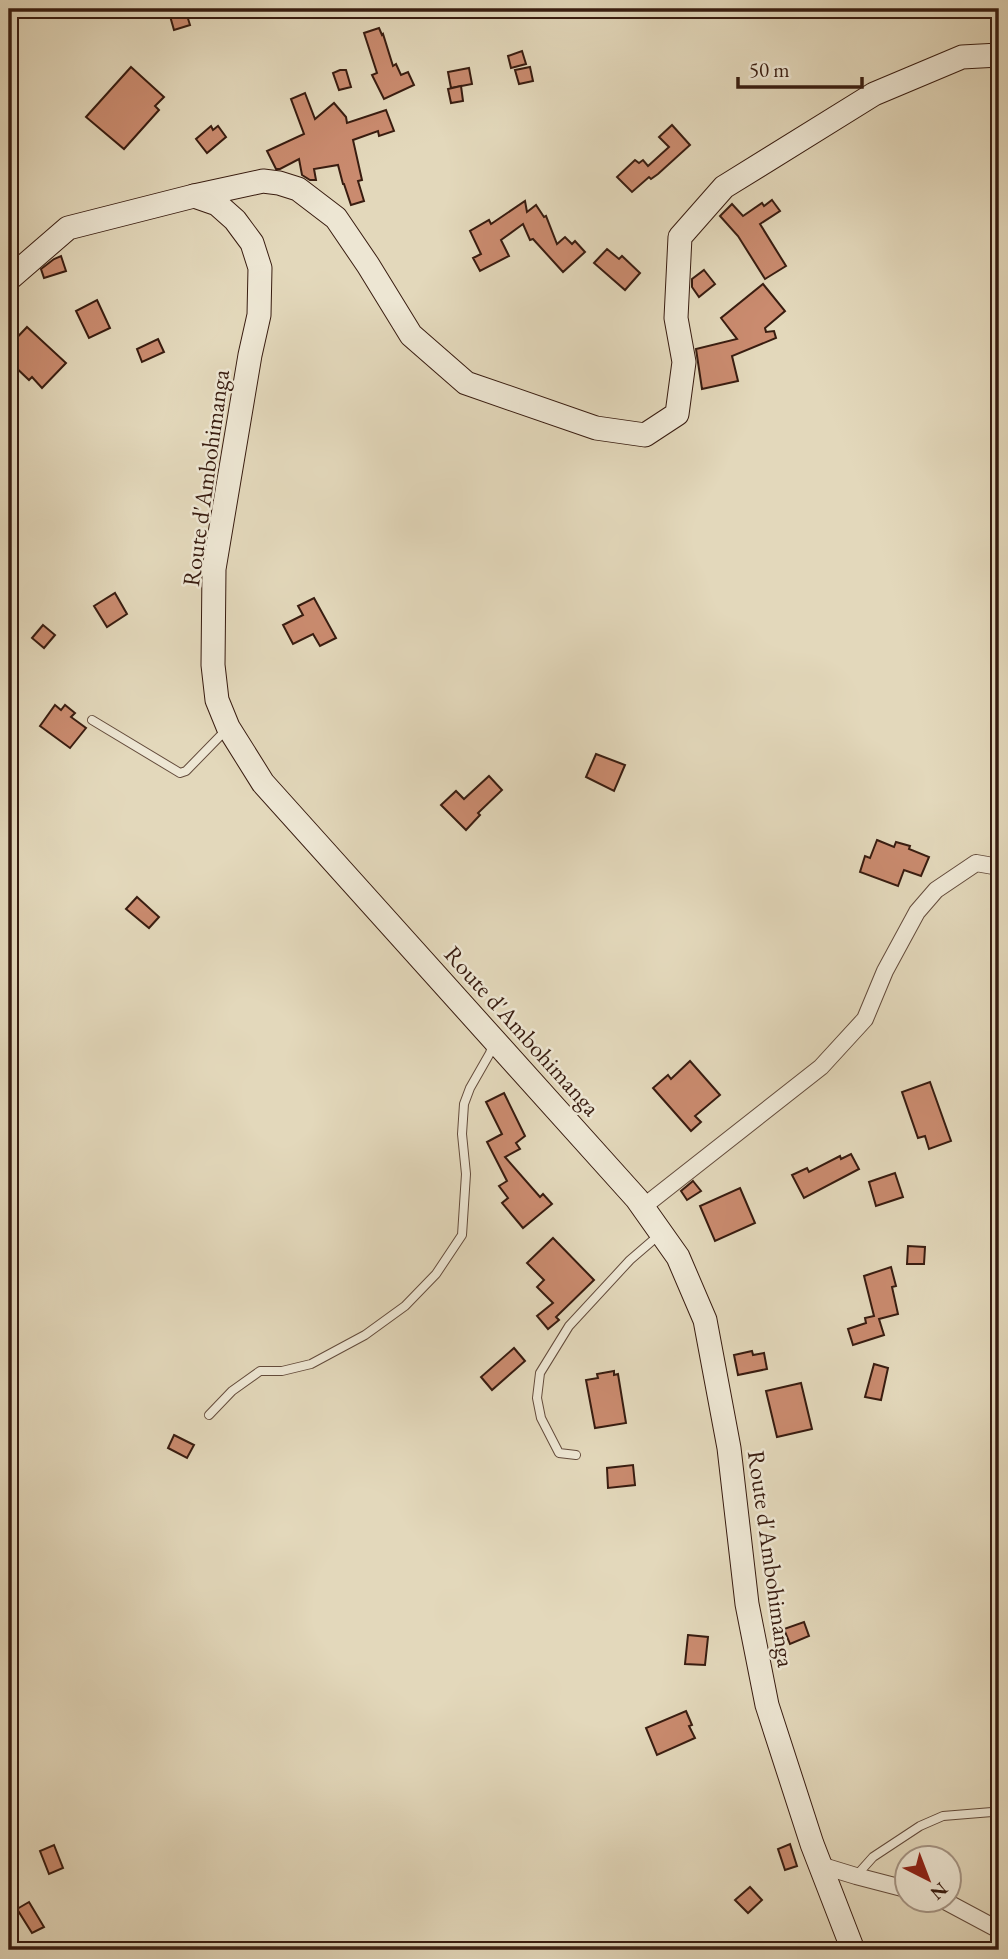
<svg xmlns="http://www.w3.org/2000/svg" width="1008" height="1959" viewBox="0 0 1008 1959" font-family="'EB Garamond',serif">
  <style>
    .building { fill: #ca8b6f; stroke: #381c10; stroke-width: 2 }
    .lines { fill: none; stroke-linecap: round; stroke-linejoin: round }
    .lane-casing { stroke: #634b3b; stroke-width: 10 }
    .street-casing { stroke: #634b3b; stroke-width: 18 }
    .secondary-casing { stroke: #381c10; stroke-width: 25 }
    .lane { stroke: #ede6d3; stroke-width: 8 }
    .street { stroke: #ede6d3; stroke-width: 16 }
    .secondary { stroke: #ede6d3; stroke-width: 23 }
    .labels { text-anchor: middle; stroke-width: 5; stroke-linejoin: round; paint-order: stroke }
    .street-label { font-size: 24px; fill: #381c10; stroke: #ede6d3 }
  </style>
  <rect width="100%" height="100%" fill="#e3d8bb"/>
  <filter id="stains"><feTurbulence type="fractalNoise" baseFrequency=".00286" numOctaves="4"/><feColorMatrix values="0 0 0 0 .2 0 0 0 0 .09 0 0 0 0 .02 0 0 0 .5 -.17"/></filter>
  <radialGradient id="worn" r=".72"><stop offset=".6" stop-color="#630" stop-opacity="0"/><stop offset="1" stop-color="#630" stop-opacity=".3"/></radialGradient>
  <g class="building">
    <path d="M168,9H185L190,25L174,30Z"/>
    <path d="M379,28L382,35L383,34L393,66L396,64L401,75L408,72L414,85L384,99L372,75L377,73L364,33Z"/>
    <path d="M522,51L526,64L511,68L508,56Z"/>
    <path d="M131,67L164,97L155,106L159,110L124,149L86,117Z"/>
    <path d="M530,67L533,81L519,84L515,70Z"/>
    <path d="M469,68L472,84L451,88L448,72Z"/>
    <path d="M340,70H346L351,87L339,90L333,73Z"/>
    <path d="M461,86L463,101L451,103L448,89Z"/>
    <path d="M305,93L315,119L334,103L346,117L347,123L386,110L394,131L379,136L378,131L353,140L362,180L358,181L364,201L351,205L344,184H343L338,165L314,169L316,180H310L302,175L299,159L280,169H276L267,151L304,134L291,99Z"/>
    <path d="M672,125L690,145L658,174L651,179L649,177L632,192L617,177L635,160L639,163L643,160L648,166L669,147L659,137Z"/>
    <path d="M211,126L213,130L218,126L226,137L207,153L196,139Z"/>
    <path d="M772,200L780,211L760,224L786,266L765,279L738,236L720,216L732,204L743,216L762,203L764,206Z"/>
    <path d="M525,201L527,212L536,205L544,217L546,216L557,244L565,237L572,244L575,241L585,252L563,272L533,239L530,240L523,224L501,240L509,256L480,271L473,258L481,254L470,231L489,220L491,224Z"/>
    <path d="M607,249L619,259L622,256L640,273L625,290L594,263Z"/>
    <path d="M61,256L66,271L44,278L41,269L54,259Z"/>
    <path d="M704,270L715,284L699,297L692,287V279Z"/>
    <path d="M763,284L785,311L765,328L766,332L774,331L776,338L732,356L738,381L702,389L696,349L737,339L721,318Z"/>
    <path d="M97,300L110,328L89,338L76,311Z"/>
    <path d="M27,327L66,363L42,388L32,377L29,380L9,361V346Z"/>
    <path d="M158,339L164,352L142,362L137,349Z"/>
    <path d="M115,593L127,614L107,627L94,606Z"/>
    <path d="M314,598L336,638L320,646L313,634L293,644L283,625L303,615L298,606Z"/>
    <path d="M43,625L55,635L44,648L32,638Z"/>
    <path d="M55,705L61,710L65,705L75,713L71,717L86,728L70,748L40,726Z"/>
    <path d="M596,754L625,765L614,791L586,777Z"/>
    <path d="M489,776L502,790L478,813L480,815L466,830L441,805L456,791L464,799Z"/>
    <path d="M877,840L894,847L896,842L910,846L909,849L929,857L921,876L904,870L898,886L860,872L865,856L870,858Z"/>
    <path d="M137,897L159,917L149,928L126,909Z"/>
    <path d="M690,1061L720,1095L695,1116L701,1122L691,1131L653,1088L668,1075L671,1079Z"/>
    <path d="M930,1082L951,1141L929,1149L925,1136L918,1138L902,1092Z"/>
    <path d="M504,1093L525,1136L516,1143L520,1149L505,1157L540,1197L543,1194L552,1204L523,1228L502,1203L508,1198L499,1186L507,1181L487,1142L502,1134L486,1102Z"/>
    <path d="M851,1154L859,1169L804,1198L792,1175L807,1168L809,1172L840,1156L841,1159Z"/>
    <path d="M895,1173L903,1197L876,1206L869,1182Z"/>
    <path d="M693,1181L701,1191L687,1200L681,1191Z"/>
    <path d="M740,1188L755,1223L715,1241L700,1206Z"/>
    <path d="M553,1238L594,1280L556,1317L559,1320L548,1329L537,1316L553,1303L537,1287L544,1280L527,1263Z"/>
    <path d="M908,1246L925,1247L924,1264H907Z"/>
    <path d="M891,1267L896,1286L892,1287L898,1314L879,1319L884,1335L853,1345L848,1329L866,1323L865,1318L874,1316L864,1276Z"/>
    <path d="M514,1348L525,1361L492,1390L481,1377Z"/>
    <path d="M752,1351L753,1355L764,1353L767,1369L738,1375L734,1355Z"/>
    <path d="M874,1364L888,1368L881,1400L865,1397Z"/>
    <path d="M614,1371V1375L618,1374L626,1423L595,1428L586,1380L598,1378L597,1374Z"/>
    <path d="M801,1383L812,1429L777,1437L766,1391Z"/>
    <path d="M174,1435L194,1445L187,1458L168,1448Z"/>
    <path d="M633,1465L635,1485L608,1488L607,1468Z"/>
    <path d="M804,1622L809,1636L790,1644L784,1629Z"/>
    <path d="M688,1635L708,1637L705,1665L685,1664Z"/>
    <path d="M686,1711L692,1725L689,1726L695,1738L657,1755L646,1728Z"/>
    <path d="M790,1844L797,1866L785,1870L778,1849Z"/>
    <path d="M54,1845L63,1868L49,1874L40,1851Z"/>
    <path d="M750,1887L762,1900L748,1913L735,1900Z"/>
    <path d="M29,1902L44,1927L32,1933L17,1909Z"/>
  </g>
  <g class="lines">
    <defs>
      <g id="lane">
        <path d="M92,720L180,773L186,771L226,730"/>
        <path d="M209,1415L232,1391L260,1371H282L311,1364L365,1335L405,1306L436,1274L462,1235L466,1174L462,1134L464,1104L470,1088L490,1053L493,1042"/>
        <path d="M576,1455L559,1453L541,1418L537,1398L540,1373L569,1326L630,1260L659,1235"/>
        <path d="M856,1876L873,1857L920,1826L943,1816L992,1812L999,1814"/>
      </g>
      <g id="street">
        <path d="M643,1207L821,1067L865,1019L885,971L917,912L936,890L976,863L999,867"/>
        <path d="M820,1865L856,1876L906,1889"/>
        <path d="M941,1899L999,1930"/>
      </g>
      <g id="secondary">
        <path d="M194,196L217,204L235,220L252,243L260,268L259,315L250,355L214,569L213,665L217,700L228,727L263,783L637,1199L678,1257L705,1320L729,1448L747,1604L767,1705L812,1844L853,1950"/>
        <path d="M9,279L68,228L194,196L263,181L279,183L298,189L336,218L368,265L411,335L466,383L596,428L645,435L677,414L684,362L676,318L680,237L724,187L874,94L962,57L999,55"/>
      </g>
    </defs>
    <use href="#lane" class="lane-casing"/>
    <use href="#street" class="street-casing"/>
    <use href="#secondary" class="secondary-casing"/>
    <use href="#lane" class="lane"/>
    <use href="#street" class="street"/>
    <use href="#secondary" class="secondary"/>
  </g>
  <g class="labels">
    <g class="street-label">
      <text transform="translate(206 478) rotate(-82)" y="8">Route d'Ambohimanga</text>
      <text transform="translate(522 1031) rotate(48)" y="8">Route d'Ambohimanga</text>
      <text transform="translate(771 1559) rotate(82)" y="8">Route d'Ambohimanga</text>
    </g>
  </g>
  <rect width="1008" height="1959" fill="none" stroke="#e3d8bb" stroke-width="35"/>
  <rect x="10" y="10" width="987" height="1938" fill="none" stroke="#381c10" stroke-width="3.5"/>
  <rect x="18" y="18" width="973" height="1924" fill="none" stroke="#381c10" stroke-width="2"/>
  <g transform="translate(928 1879) rotate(138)"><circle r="33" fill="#ede6d3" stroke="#a59585" stroke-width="2"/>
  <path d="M0-5L12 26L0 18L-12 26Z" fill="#8f2418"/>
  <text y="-10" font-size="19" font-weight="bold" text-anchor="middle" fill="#381c10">N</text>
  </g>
  <path d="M738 77v10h124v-10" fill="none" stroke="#381c10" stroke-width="3.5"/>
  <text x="749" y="77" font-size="21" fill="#381c10" stroke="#ede6d3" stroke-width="5" paint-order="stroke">50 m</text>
  <rect width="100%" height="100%" filter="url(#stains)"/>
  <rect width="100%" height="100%" fill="url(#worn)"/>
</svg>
